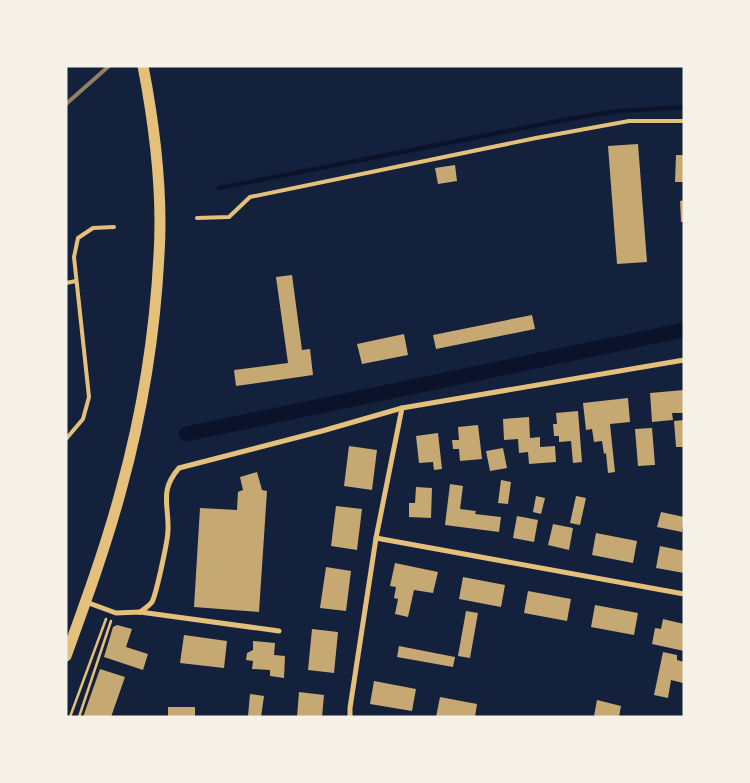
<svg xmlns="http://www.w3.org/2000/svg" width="750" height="783" viewBox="0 0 750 783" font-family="'Space Grotesk',sans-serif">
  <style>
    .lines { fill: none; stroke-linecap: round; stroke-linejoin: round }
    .stream { stroke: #0b132b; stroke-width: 4.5 }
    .canal { stroke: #0b132b; stroke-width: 15 }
    .building { fill: #c6a872 }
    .path { stroke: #e5c07b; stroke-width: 2.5 }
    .service { stroke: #e5c07b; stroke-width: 4 }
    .minor { stroke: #e5c07b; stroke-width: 5 }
    .primary { stroke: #e5c07b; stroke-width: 11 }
    .rail { stroke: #918062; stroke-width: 4 }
  </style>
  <rect width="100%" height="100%" fill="#14213d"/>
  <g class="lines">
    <path class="stream" d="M219,188L574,118L619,111L684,107"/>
    <path class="canal" d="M186,434L684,330"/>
  </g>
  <g class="building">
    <path d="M638,144L647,262L617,264L608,146Z"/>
    <path d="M676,155H684V182H675Z"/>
    <path d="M455,165L457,181L438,184L435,168Z"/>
    <path d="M684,200V222H681L680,201Z"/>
    <path d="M292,275L302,350L310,349L313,375L236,386L234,370L288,363L276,277Z"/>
    <path d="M532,315L535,329L436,349L433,335Z"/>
    <path d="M404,334L408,355L362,364L357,344Z"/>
    <path d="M684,390V413H672L673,420L652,422L650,393Z"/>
    <path d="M628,398L630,422L610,424L615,472L608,473L606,453L604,454L602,441L594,442L592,429L586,430L583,403Z"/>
    <path d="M578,411L582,462L573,463L571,441L559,442V436H554L553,424H557L556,413Z"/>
    <path d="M529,417L530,438L540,437V447L555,446L556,462L529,464L528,452L519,453L518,439L504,440L503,419Z"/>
    <path d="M684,420V447H676L674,421Z"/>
    <path d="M478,425L482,459L460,461L459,449H453L452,440H459L458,427Z"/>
    <path d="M652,428L655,465L638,466L635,429Z"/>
    <path d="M438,433L442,469L434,470L433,462L419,463L416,436Z"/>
    <path d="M349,446L377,450L372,490L344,486Z"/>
    <path d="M503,448L507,468L490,471L486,451Z"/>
    <path d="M257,472L262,490L267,491L259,612L194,607L200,508L237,510L238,492L243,490L240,477Z"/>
    <path d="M501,480L511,482L508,504L498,503Z"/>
    <path d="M450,484L463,486L460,509L476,511L475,514L501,517L499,532L445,525Z"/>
    <path d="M416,487L432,488L431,518L409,517V503H415Z"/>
    <path d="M536,496L545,498L541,514L533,512Z"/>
    <path d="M576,496L586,498L580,525L570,523Z"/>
    <path d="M336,506L362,509L357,550L331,546Z"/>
    <path d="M661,512L684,517L682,532L657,527Z"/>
    <path d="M517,516L538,520L534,542L513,538Z"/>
    <path d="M553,524L573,528L569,550L548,545Z"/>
    <path d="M596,533L637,541L633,563L592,555Z"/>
    <path d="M660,546L684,551V573L656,568Z"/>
    <path d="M395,563L438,572L433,593L414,590L408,617L395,614L398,599L394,598L396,587L390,586Z"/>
    <path d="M326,567L351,571L346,611L320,608Z"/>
    <path d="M463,577L505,585L501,607L459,599Z"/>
    <path d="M528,591L571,599L567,621L524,613Z"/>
    <path d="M595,605L638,613L634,635L591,627Z"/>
    <path d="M466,611L478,613L470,658L458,656Z"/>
    <path d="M663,619L684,624V651L652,644L655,628L661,629Z"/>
    <path d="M117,625L132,629L126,647L148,654L143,670L104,657L113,627Z"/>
    <path d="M312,629L338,632L334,673L308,670Z"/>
    <path d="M184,635L227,641L224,668L180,663Z"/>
    <path d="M253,641L275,643L274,655L285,656L284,678L270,676V670L252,669L253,661L246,660L247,653L253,650Z"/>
    <path d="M399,646L455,657L453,667L397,657Z"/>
    <path d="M663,652L677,655V660L684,662L683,683L671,680L668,698L654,695Z"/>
    <path d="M100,669L125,677L111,717H83Z"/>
    <path d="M374,681L416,689L412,711L370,704Z"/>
    <path d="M299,692L324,695L322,717H297Z"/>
    <path d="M250,694L264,696L261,717L248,716Z"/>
    <path d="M440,697L477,704L475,717H436Z"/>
    <path d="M597,700L621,706L619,717L594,716Z"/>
    <rect x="168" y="707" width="27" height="10"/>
  </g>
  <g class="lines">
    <g class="path">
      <path d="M70,717L106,619"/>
      <path d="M79,717L111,621"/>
    </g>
    <g class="service">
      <path d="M197,218L229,217L250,197L536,138L629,121H684"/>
      <path d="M66,283L76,281"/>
      <path d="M66,439L83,419L89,397L74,257L78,238L93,228L114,227"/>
    </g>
    <g class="minor">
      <path d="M376,538L684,594"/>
      <path d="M86,602L116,613L140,612L279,631"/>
      <path d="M140,612C144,609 149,606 152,602C156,595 168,540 168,530C169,504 159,491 179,468L322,431L402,408L684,360"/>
      <path d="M350,717V708L376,538L402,408"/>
    </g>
    <path class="primary" d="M66,656C86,601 106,546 121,490C142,414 155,334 159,255C163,192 155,128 143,66"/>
    <path class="rail" d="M66,104L109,66"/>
  </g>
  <rect width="750" height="783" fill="none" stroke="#f6f1e7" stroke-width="135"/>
</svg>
